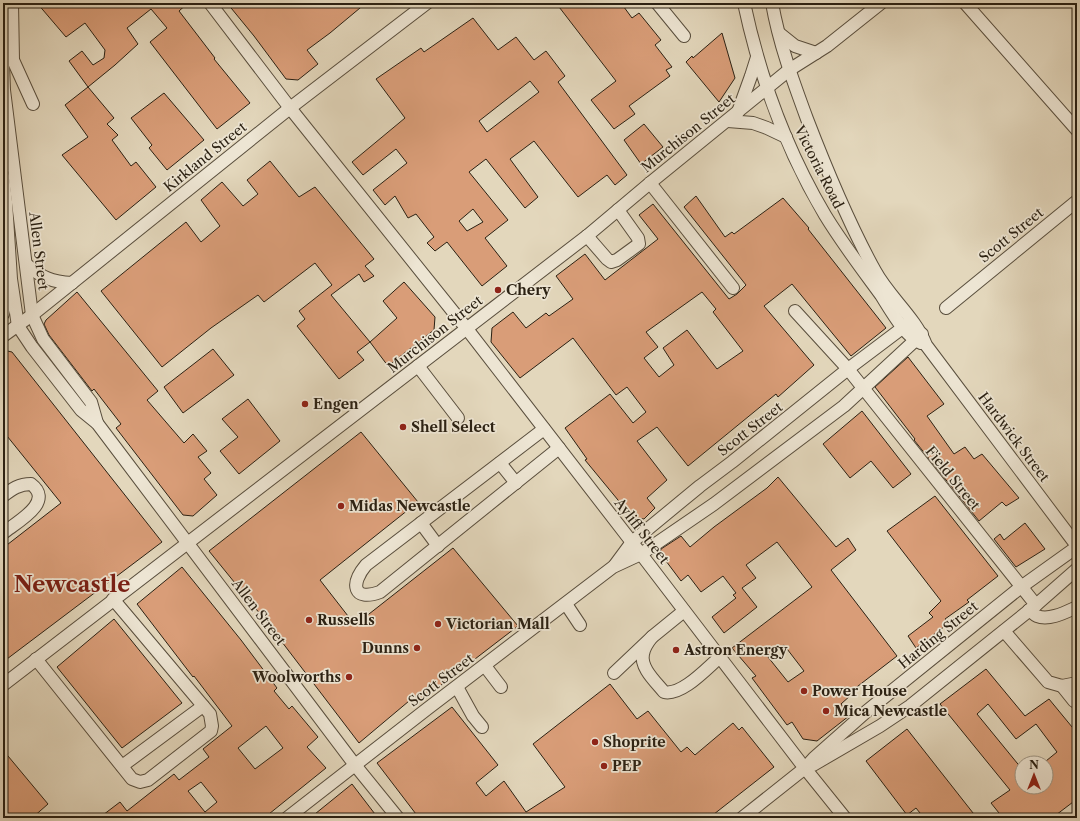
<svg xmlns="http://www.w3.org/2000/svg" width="1080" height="821" viewBox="0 0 1080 821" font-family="'Libre Caslon Text',serif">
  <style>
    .building { fill: #d99d78; stroke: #2b2113; fill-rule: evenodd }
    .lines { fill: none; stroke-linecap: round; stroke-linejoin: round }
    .minor-casing { stroke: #594e3d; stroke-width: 14 }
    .minor { stroke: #ede5d3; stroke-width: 12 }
    .poi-dot { fill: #8f2418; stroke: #ede5d3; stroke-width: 1.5 }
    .labels { text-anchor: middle; stroke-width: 3.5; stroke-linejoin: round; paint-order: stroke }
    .street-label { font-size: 14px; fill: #2b2113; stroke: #ede5d3 }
    .poi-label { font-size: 14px; font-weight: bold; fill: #2b2113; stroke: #ede5d3; text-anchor: start }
    .town-label { font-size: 22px; font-weight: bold; fill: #7a1f14; stroke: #ede5d3 }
  </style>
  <rect width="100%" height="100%" fill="#e3d7bc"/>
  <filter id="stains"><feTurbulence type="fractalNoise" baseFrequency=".005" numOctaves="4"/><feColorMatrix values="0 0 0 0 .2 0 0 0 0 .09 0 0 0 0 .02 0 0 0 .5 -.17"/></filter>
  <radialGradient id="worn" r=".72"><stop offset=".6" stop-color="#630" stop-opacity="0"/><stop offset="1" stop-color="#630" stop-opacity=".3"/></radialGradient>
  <g class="building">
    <path d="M37,3H188L179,11L215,58L214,59L250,103L217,129L150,42L167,28L151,9L127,28L138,44L115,65L88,87L69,61L82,51L93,65L104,58L105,50L85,23L66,37Z"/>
    <path d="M227,3H366L330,33L307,50L318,64L298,80L286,79L254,36Z"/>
    <path d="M556,3H621L632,18L639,13L661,40L655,45L672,67L666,70L670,76L629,106L635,114L614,129L591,100L616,81Z"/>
    <path d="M473,18L498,50L516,37L534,60L546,51L565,76L558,82L627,175L615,185L607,175L578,197L534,141L510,159L538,197L525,208L486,159L469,172L508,220L485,238L507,266L482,286L447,242L435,251L427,243L434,237L416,214L408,218L395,196L385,205L373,190L407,163L396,149L363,175L352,162L405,118L376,79L421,48L424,52ZM530,81L539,92L487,132L479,121ZM473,209L483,222L467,231L459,221Z"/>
    <path d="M722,33L735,78L719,102L686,62L692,56L693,58Z"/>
    <path d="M88,87L114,118L107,124L118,135L112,140L131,166L136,162L156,187L116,220L62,155L88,137L65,105Z"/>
    <path d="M164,93L204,140L167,170L149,148L152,145L131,118Z"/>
    <path d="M644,124L663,147L641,164L624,140Z"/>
    <path d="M270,161L299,197L315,187L374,259L365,266L374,276L364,282L359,274L331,295L370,342L357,352L364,360L339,379L297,326L305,319L299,311L332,285L315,263L264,302L258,295L211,328L162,367L101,291L186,222L201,242L220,226L201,200L222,182L243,206L258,194L247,180Z"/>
    <path d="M696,196L725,237L732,232L734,234L783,198L809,228L808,229L886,328L851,356L792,284L764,306L814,365L778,397L776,394L688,466L657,427L637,441L667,480L647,498L655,508L644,519L632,517L585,460L587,459L565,428L610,394L633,423L646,412L627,387L616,395L573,338L520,378L491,342L492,328L513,312L526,328L546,313L549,316L573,299L556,276L585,254L605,280L658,239L639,215L653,204L729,299L737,294L746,285L684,207ZM702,292L716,309L713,312L743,351L717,369L687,330L663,348L674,365L659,377L644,358L658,347L646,332Z"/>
    <path d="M404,282L435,317L434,330L388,366L370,342L397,318L383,301Z"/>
    <path d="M77,292L158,391L147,400L184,443L193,434L207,451L198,457L211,473L204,479L217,495L193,516L183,515L116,428L121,424L94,389L92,391L49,335L44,324L46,320Z"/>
    <path d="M213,349L234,375L183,413L164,387Z"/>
    <path d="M3,350L12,352L162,542L3,662V548L61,503L3,431Z"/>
    <path d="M908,357L944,404L927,416L954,454L965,447L974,459L982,454L1019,498L1006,506L1002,502L979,521L914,440L915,439L875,387Z"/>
    <path d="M248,399L280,441L239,474L220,451L238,437L222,419Z"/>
    <path d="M862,411L911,474L893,488L871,461L850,478L823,444Z"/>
    <path d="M361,432L418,502L320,580L355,625L453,548L518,626L419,702L415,696L359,743L269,625L209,551Z"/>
    <path d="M778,477L836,547L848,538L856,550L831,570L897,656L849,693L851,695L841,704L849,716L817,741L803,739L792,722L787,725L752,678L756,676L732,648L812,587L777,542L746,565L756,578L742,588L757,607L724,633L712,617L736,598L733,595L736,593L723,576L701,592L688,575L681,581L660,553L661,549L681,536L690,547L714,527L767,488ZM784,645L804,671L788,682L768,657Z"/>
    <path d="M935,496L998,576L967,600L969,602L945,619L949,623L916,648L908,636L933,617L929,613L941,601L887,531Z"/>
    <path d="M1025,523L1045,549L1016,567L994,539L1000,534L1004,540Z"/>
    <path d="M182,567L241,640L277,688L274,691L289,709L292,706L318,737L307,747L326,768L264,818H99L120,802L127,811L174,774L179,780L209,757L203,749L232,726L194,676L193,677L137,604ZM266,726L283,748L255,769L238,748ZM201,782L217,802L205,812L188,791Z"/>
    <path d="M114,619L182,703L122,748L57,667Z"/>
    <path d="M986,669L1025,716L1049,699L1077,733V799L1052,818H1003L991,803L1010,790L940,704ZM988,704L1016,739L1036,724L1057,752L1046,761V787H1022V769L977,714Z"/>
    <path d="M610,684L637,719L648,711L681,752L687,747L695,755L733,723L739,730L742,727L774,767L709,818H419L377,763L452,707L498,765L476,783L486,796L504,781L526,812L565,787L533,744Z"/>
    <path d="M907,729L977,818H933L929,814L924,818L916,808L907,815L866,761Z"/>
    <path d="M3,750L48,804L32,818H3Z"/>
    <path d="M352,784L378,818H310Z"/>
  </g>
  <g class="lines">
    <defs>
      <g id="minor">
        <path d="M12,3L13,60L33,104"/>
        <path d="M210,3L290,108L467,329L641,554L800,762L845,818"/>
        <path d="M657,3L684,36"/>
        <path d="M744,3C760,78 786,149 825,215C842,243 862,269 881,295C890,309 906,338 921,343"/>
        <path d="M772,3C779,43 793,81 807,119C827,171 848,222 875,271C889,297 915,317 926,345L1077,546"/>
        <path d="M965,3L1077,130"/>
        <path d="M780,34L795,46L816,53"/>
        <path d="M3,64L4,90L32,315L43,339L91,402L97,423"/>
        <path d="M738,112L751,76L757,57"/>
        <path d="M728,121L753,123L767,128L786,137"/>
        <path d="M3,176L6,202L11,279L18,326L32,347L81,410L97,423L355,765L398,818"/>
        <path d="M650,183L733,288"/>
        <path d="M587,236L607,259L611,262L617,260L639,244L638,238L618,210"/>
        <path d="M26,264C41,277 51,282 72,283"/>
        <path d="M946,308L1077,201"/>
        <path d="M795,311L848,369L1036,605"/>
        <path d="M3,314L9,288"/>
        <path d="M3,336L32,315L290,108L427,3"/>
        <path d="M418,366L458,418"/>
        <path d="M544,429L366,565C350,584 353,602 380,592L559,448"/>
        <path d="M500,463L516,483"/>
        <path d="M3,496C12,489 19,484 31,484C55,502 17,522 3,533"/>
        <path d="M421,523L438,546"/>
        <path d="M615,565L632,542L700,486L732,462L848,369L909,323"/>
        <path d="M566,604L580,625"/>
        <path d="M1029,610C1032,612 1034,615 1037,616C1049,621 1066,612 1077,607"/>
        <path d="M1004,631L1048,682L1062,686L1077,683"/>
        <path d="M652,637C648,642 644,648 643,654C640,668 656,682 664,692C682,696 707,668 720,657"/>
        <path d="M36,659L132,779L140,782L148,780L211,731L212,726L210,714L113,599"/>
        <path d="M485,666L501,687"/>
        <path d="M614,673L652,637L684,611"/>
        <path d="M3,685L587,236L650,183L789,70L827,46L881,3"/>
        <path d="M1062,686L1074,701L1077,702"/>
        <path d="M457,687L473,716L482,727"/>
        <path d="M813,765L880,726L910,706L1036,605L1077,569"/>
        <path d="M122,766L203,706"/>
        <path d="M287,818L427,709L613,567L641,554L714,504L844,406L922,334"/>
        <path d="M742,818L805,768L814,758L867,711L1021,587L1077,547"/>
      </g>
    </defs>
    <use href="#minor" class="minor-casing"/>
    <use href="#minor" class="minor"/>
  </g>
  <g class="poi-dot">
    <circle cx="498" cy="290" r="4"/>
    <circle cx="305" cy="404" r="4"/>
    <circle cx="403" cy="427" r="4"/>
    <circle cx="341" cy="506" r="4"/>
    <circle cx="309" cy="620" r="4"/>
    <circle cx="438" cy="624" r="4"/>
    <circle cx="417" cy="648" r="4"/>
    <circle cx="676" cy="650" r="4"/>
    <circle cx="349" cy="677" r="4"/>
    <circle cx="804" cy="691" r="4"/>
    <circle cx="826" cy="711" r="4"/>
    <circle cx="595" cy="742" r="4"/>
    <circle cx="604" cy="766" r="4"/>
  </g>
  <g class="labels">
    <g class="street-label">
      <text transform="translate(688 133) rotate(-39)" y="5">Murchison Street</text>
      <text transform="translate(205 157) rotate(-39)" y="5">Kirkland Street</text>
      <text transform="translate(819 167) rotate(63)" y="5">Victoria Road</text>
      <text transform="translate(1011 235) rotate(-39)" y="5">Scott Street</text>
      <text transform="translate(39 251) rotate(83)" y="5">Allen Street</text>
      <text transform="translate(435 334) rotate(-38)" y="5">Murchison Street</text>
      <text transform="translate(750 429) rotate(-38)" y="5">Scott Street</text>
      <text transform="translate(1014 437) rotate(53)" y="5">Hardwick Street</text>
      <text transform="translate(953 478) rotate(51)" y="5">Field Street</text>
      <text transform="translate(642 531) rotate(52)" y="5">Ayliff Street</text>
      <text transform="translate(259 612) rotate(53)" y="5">Allen Street</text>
      <text transform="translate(938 635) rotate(-39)" y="5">Harding Street</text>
      <text transform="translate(441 680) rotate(-37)" y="5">Scott Street</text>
    </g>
    <g class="poi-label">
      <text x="506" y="295">Chery</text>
      <text x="313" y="409">Engen</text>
      <text x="411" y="432">Shell Select</text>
      <text x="349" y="511">Midas Newcastle</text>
      <text x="317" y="625">Russells</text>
      <text x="446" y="629">Victorian Mall</text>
      <text x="409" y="653" text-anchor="end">Dunns</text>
      <text x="684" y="655">Astron Energy</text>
      <text x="341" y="682" text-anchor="end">Woolworths</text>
      <text x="812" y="696">Power House</text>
      <text x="834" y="716">Mica Newcastle</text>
      <text x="603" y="747">Shoprite</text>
      <text x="612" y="771">PEP</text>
    </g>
    <g class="town-label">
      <text x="72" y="592">Newcastle</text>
    </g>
  </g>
  <rect width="1080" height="821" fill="none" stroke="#e3d7bc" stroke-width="16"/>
  <rect x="4" y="4" width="1072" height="813" fill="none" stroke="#2b2113" stroke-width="2"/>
  <rect x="8" y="8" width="1064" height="805" fill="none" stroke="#2b2113"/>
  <g transform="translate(1034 775)"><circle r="19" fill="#ede5d3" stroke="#9f9786"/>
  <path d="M0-3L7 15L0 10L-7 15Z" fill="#8f2418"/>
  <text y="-6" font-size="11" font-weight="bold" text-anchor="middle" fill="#2b2113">N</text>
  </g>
  <rect width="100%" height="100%" filter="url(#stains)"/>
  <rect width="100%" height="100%" fill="url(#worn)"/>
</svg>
